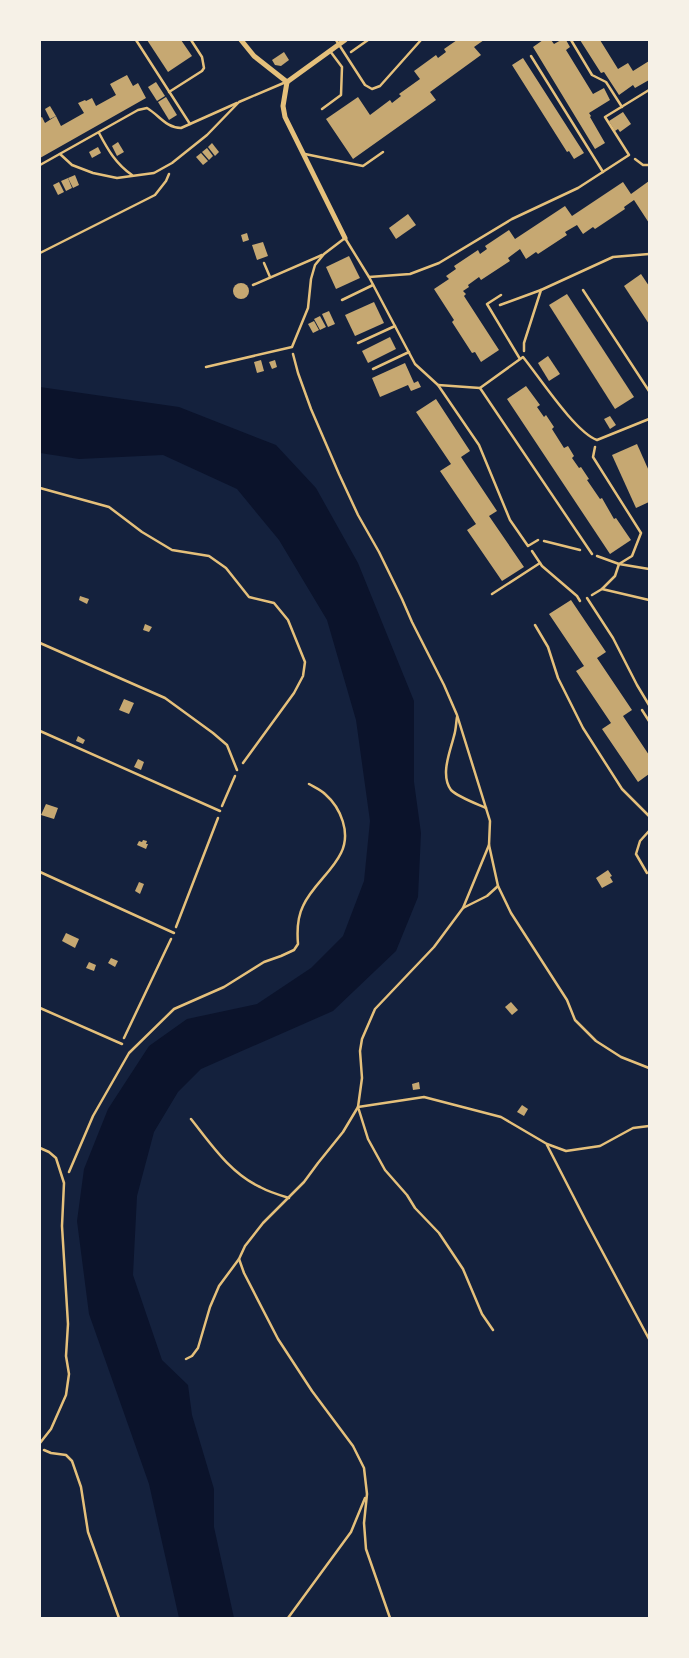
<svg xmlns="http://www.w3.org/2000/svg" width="689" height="1658" viewBox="0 0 689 1658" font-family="'Work Sans',sans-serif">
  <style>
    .water { fill: #0b132b }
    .building { fill: #c6a872 }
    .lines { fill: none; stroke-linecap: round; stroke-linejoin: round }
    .path { stroke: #e5c07b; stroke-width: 2.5 }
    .service { stroke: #e5c07b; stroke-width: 2.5 }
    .minor { stroke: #e5c07b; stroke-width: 5 }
  </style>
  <rect width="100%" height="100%" fill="#14213d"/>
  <path class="water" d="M40,387L179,407L276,445L316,488L358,563L414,701V782L421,833L418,897L396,951L333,1011L201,1069L178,1092L154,1132L137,1196L133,1275L162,1360L188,1385L192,1415L214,1489V1527L234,1618H179L149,1484L89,1314L77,1221L84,1169L108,1109L149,1046L187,1019L257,1004L311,968L343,936L364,881L370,821L356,720L327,620L279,540L237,489L163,455L79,459L40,453Z"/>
  <g class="building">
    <path d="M147,40H181L192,56L168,72Z"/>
    <path d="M457,40H484L474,47L481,55L430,92L436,100L353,159L326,119L358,97L370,115L390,100L392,103L401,96L399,94L420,79L414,71L436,55L438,58L446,52L444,49Z"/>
    <path d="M543,40H551L554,44L561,40H566L570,47L566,50L593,94L604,88L610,100L589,113L591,116L590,117L605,143L595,149L533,47Z"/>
    <path d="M580,40H600L618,69L628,63L633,71L649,61V80L635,88L633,85L619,95L604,72L601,73Z"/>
    <path d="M284,52L289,60L281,66L275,65L272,60Z"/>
    <path d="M523,58L584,153L574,159L569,151L567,152L512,65Z"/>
    <path d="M127,75L133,86L138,83L146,98L40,158V118L42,117L45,123L56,116L61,126L84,113L78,103L85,100L86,101L92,98L96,106L116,95L110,84Z"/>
    <path d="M156,82L165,96L157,101L148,87Z"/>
    <path d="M166,97L177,115L169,120L158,102Z"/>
    <path d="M50,106L56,116L50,119L45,109Z"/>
    <path d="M623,112L631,124L620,132L618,129L615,131L609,121Z"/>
    <path d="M118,142L124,152L117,156L112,146Z"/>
    <path d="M212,143L219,152L215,156L208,147Z"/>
    <path d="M98,147L101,153L92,158L89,152Z"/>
    <path d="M207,148L213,156L209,160L202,152Z"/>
    <path d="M201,153L208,161L203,165L196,157Z"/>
    <path d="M75,175L79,185L73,188L68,178Z"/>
    <path d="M68,178L72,188L66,191L61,181Z"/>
    <path d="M649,181V223L634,200L624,207L625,209L595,229L593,227L583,234L577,225L565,232L567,235L538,254L536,252L526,259L520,249L508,258L510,261L481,280L479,277L468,285L469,287L463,291L466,294L464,296L499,350L481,362L475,352L472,353L452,322L454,320L434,289L449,279L446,276L456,269L454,266L478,250L480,254L487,249L485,246L509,230L515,239L565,206L572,216L623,182L631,194Z"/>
    <path d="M59,182L64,192L58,195L53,185Z"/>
    <path d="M408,214L416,225L396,239L389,228Z"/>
    <path d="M247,233L249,240L243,242L241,235Z"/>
    <path d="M263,242L268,256L257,260L252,245Z"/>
    <path d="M349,256L360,278L336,289L326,267Z"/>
    <path d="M641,274L649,286V324L624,286Z"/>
    <circle cx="241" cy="291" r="8"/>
    <path d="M567,294L634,397L615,409L549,305Z"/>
    <path d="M374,302L384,323L355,336L345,315Z"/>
    <path d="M329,311L335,324L328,327L322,314Z"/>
    <path d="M320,316L326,327L320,330L314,319Z"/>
    <path d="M314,321L319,330L313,333L308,324Z"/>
    <path d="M390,337L396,349L368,363L362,351Z"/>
    <path d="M548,356L560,374L549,381L538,363Z"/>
    <path d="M261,360L264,371L257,373L254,362Z"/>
    <path d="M275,360L277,367L272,369L269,362Z"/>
    <path d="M405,363L414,383L418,381L421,387L411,391L408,385L380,397L372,378Z"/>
    <path d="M526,386L540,405L537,407L544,417L546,415L554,427L552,429L564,448L568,446L574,456L572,458L579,468L581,467L589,479L587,480L600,499L602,498L614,519L616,518L631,540L610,554L507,399Z"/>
    <path d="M436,399L470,451L461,457L497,511L489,516L524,567L502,581L467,530L476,524L440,471L451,464L416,412Z"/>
    <path d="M610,416L616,425L610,429L604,419Z"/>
    <path d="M637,444L649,471V502L636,508L612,455Z"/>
    <path d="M80,596L89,599L87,604L79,600Z"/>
    <path d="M571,600L606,652L597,658L632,710L623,716L649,755V774L638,782L602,729L611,723L576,671L584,666L549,614Z"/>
    <path d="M145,624L152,627L149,632L143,630Z"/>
    <path d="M124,699L134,703L129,714L119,710Z"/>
    <path d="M78,736L85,740L83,744L76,741Z"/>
    <path d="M138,759L144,762L141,770L134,767Z"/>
    <path d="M46,804L58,808L54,819L41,815Z"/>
    <path d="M143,840L147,841L146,844H148L146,849L137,845L139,841L142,842Z"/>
    <path d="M608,870L612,876L610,877L613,882L602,888L596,878Z"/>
    <path d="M139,882L144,884L140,894L135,891Z"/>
    <path d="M66,933L79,939L75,948L62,941Z"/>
    <path d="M111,958L118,961L115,967L108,963Z"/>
    <path d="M89,962L96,965L94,971L86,968Z"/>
    <path d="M511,1002L518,1010L512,1015L505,1007Z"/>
    <path d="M419,1082L420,1089L413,1090L412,1084Z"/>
    <path d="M522,1105L528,1109L524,1116L517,1112Z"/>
  </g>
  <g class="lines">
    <g class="path">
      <path d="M351,52L368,40"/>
      <path d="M635,159L643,165H649"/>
      <path d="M40,253L155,195L166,181L169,174"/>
      <path d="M500,305L541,290"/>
      <path d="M524,351V343L541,290L613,257L649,254"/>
      <path d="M293,354L298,373L311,409L339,474L358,515L379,552L402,599L412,622L444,685L457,715L490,821L489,845L498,886L511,913L567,1000L575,1020L596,1041L621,1057L649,1068"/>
      <path d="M40,488L109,507L142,532L172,550L209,556L226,568L249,597L274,603L288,620L305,662L303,676L294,693L243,763"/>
      <path d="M544,541L580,550"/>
      <path d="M532,551L542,566L577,596L580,601"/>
      <path d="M597,556L619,564L649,569"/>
      <path d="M602,589L649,600"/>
      <path d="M492,594L540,563"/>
      <path d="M592,595L602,589L615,576L619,564L632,556L641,533L593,457L595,447"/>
      <path d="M642,710L649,721"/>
      <path d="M457,717C456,723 456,730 454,736C450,752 440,775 451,790C458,797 477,804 486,808"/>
      <path d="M222,806L235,776"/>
      <path d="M463,908L487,896L498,886"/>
      <path d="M176,927L218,818"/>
      <path d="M124,1038L171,939"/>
      <path d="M191,1119C211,1144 230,1173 260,1187C269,1192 279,1195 289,1198"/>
      <path d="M547,1145L586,1221L649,1339"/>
      <path d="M69,1172L93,1116L129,1053L174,1009L224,987L264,962L281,956L294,950L298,944C297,932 297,918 303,906C312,886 332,872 341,853C351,833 341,808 325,794C321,790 314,787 309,784"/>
      <path d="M493,1330L482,1314L463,1269L439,1233L415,1208L407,1195L385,1170L368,1139L358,1107L424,1097L501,1117L547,1144L566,1151L600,1146L633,1128L649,1126"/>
      <path d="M186,1359L192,1356L198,1348L210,1307L219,1286L239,1259"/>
      <path d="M44,1450L51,1453L66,1455L72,1461L81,1487L88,1532L119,1618"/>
      <path d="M288,1618L351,1532L365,1498"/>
      <path d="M390,1618L366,1549L364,1523L367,1494L364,1468L353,1446L312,1391L278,1339L244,1273L239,1259L245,1246L263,1223L304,1182L318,1163L343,1132L358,1107L362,1078L360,1051L362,1039L375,1009L434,947L463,908L489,845"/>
    </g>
    <g class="service">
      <path d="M136,40L190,124"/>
      <path d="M336,40L365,85L372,89L380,86L421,40"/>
      <path d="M571,40L592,75L606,82L622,107"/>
      <path d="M531,56L603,172"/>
      <path d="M169,92L202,71L204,68L202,57L191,40"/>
      <path d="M322,109L341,95L342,67L330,51"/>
      <path d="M99,133C108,150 116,164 132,175"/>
      <path d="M60,154L72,165L93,173L117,178L154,173L172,163L207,135L239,102L286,82"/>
      <path d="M305,154L363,166L383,152"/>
      <path d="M40,165L138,110L147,108C159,115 166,128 181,128L237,103"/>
      <path d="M264,263L270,277"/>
      <path d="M369,277L410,274L439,263L512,219L578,188L629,155L605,117L649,90"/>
      <path d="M253,285L322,255"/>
      <path d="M583,290L649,391"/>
      <path d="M501,295L487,304L520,359"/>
      <path d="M342,300L373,285"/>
      <path d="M358,343L395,326"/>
      <path d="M206,367L292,347L308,308L311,279L315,265L324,254L345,238L369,277L415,364L438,385L479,445L510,520L528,546L538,540"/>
      <path d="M373,369L409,352"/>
      <path d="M438,385L480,388"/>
      <path d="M592,554L480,388L523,357C540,378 575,432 597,440L649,419"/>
      <path d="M587,598L613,638L637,685L649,705"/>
      <path d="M535,625L548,647L558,678L583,728L622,789L649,816"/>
      <path d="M40,643L165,698L213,733L227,745L237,770"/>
      <path d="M40,731L220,811"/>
      <path d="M40,872L174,933"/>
      <path d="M647,873L636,854L640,841L649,831"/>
      <path d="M40,1008L122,1044"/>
      <path d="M40,1148L49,1152L56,1158L64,1183L62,1226L68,1324L66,1356L69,1374L66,1395L51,1429L40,1443"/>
    </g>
    <g class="minor">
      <path d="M241,40L254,56L287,82"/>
      <path d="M287,82L283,106L285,117L345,238"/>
      <path d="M287,82L345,40"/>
    </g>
  </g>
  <rect width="689" height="1658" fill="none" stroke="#f6f1e7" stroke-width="82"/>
</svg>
